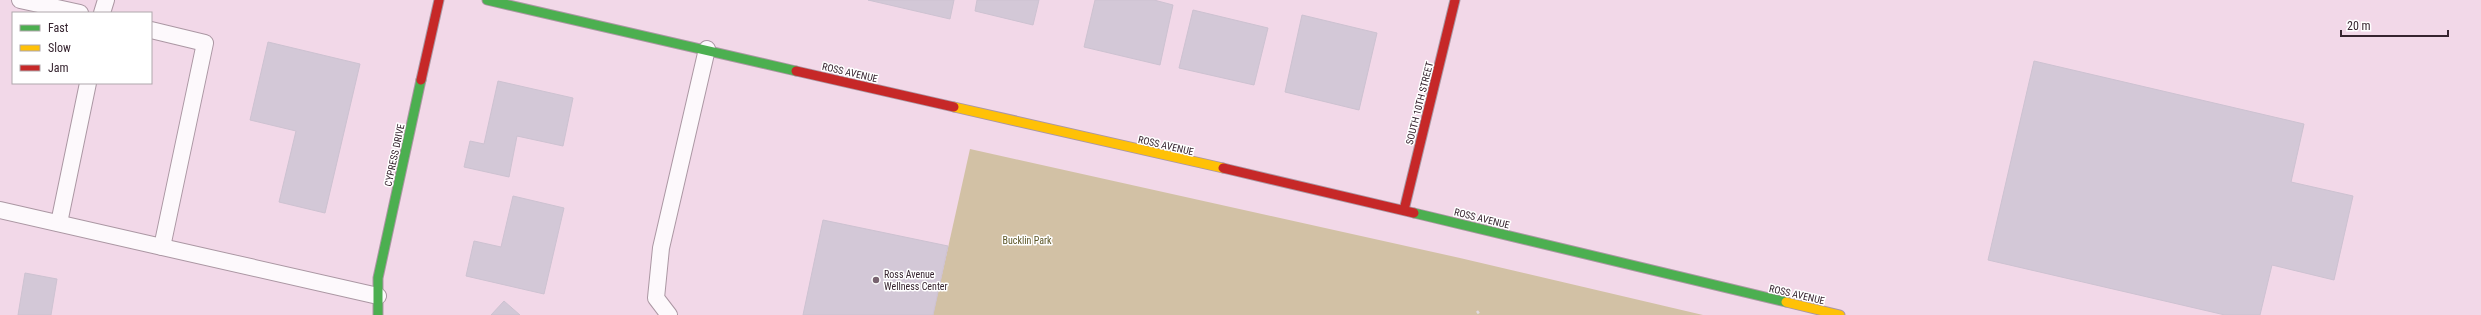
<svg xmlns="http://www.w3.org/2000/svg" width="2481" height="315" viewBox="0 0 2481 315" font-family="'Roboto Condensed',sans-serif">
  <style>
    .green { fill: #d2c1a5 }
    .building { fill: #d3c8d7; stroke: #cdc2d1 }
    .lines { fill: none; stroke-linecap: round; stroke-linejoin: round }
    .lane-casing { stroke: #ab97a3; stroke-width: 18 }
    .fast-casing { stroke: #ab97a3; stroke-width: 11 }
    .slow-casing { stroke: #ab97a3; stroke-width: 11 }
    .jam-casing { stroke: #ab97a3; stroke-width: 11 }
    .path { stroke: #e1dadf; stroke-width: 2.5; stroke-dasharray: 3 2; stroke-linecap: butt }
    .lane { stroke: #fdf9fc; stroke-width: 16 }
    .fast { stroke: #4caf50; stroke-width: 9 }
    .slow { stroke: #ffc107; stroke-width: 9 }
    .jam { stroke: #c62828; stroke-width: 9 }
    .poi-dot { fill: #786370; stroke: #fff; stroke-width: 1.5 }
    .labels { text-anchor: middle; stroke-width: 3; stroke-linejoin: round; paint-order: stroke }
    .street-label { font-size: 10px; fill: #36242f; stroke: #fff }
    .park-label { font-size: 10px; fill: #5c5627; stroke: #fff }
    .poi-label { font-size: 10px; fill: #36242f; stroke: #fff; text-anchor: start }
  </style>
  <rect width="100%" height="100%" fill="#f2d8e8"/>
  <path class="green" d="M970,149L1460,258L1703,315H933Z"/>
  <g class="building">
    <path d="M868,0H954L950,19Z"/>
    <path d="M977,0H1039L1033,25L975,11Z"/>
    <path d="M1095,0H1154L1173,5L1160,65L1084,47Z"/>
    <path d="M1193,10L1268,28L1254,85L1179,68Z"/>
    <path d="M1302,15L1377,33L1359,110L1285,92Z"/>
    <path d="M268,42L360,64L325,213L279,202L296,131L250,120Z"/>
    <path d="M2034,61L2304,124L2291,182L2353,196L2334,280L2272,265L2260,315H2225L1988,260Z"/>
    <path d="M498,81L573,98L563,146L517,136L509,177L464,167L470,141L484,144Z"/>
    <path d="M513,196L564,208L544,294L466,276L474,241L501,247Z"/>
    <path d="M823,220L948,246L933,315H803Z"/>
    <path d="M25,273L57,279L51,315H18Z"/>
    <path d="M504,301L520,315H491Z"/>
  </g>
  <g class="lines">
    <defs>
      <g id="lane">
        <path d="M20,0L80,13"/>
        <path d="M102,13L106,0"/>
        <path d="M0,210L162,247L205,43L151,30"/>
        <path d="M59,223L88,83"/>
        <path d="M162,247L378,296"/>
        <path d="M669,315L656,298L661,248L707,49"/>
      </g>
      <g id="fast">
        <path d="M487,0L796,71"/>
        <path d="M1414,213L1786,302"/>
        <path d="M378,315V278L421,80"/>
      </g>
      <g id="slow">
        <path d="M954,107L1223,168"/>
        <path d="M1786,302L1840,315"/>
      </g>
      <g id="jam">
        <path d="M796,71L954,107"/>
        <path d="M421,80L439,0"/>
        <path d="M1223,168L1414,213"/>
        <path d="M1404,210L1455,0"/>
      </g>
    </defs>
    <use href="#lane" class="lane-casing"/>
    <use href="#fast" class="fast-casing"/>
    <use href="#slow" class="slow-casing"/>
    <use href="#jam" class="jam-casing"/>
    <path class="path" d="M1477,311L1480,315"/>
    <use href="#lane" class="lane"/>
    <use href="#fast" class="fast"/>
    <use href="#slow" class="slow"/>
    <use href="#jam" class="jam"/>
  </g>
  <circle class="poi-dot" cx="876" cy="280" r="4"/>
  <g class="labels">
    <g class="street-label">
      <text transform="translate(850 72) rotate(13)" y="4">ROSS AVENUE</text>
      <text transform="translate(1419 103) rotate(-76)" y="4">SOUTH 10TH STREET</text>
      <text transform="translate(1166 145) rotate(13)" y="4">ROSS AVENUE</text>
      <text transform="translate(394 155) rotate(-78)" y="4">CYPRESS DRIVE</text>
      <text transform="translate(1482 218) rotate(14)" y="4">ROSS AVENUE</text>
      <text transform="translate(1797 294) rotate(13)" y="4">ROSS AVENUE</text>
    </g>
    <g class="park-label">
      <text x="1027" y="244">Bucklin Park</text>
    </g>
    <g class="poi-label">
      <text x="884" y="278">Ross Avenue<tspan x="884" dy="12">Wellness Center</tspan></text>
    </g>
  </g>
  <rect x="12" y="12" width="140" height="72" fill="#ffffff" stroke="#afa7ac"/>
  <rect x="20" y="25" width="20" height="6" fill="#4caf50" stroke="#afa7ac"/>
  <text x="48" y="32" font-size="12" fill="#36242f">Fast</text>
  <rect x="20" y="45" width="20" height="6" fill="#ffc107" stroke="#afa7ac"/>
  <text x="48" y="52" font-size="12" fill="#36242f">Slow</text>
  <rect x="20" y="65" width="20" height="6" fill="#c62828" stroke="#afa7ac"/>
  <text x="48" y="72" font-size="12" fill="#36242f">Jam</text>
  <path d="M2341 30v6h107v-6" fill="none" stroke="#36242f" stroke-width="2"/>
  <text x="2347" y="30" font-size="12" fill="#36242f" stroke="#ffffff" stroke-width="3" paint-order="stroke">20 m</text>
</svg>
